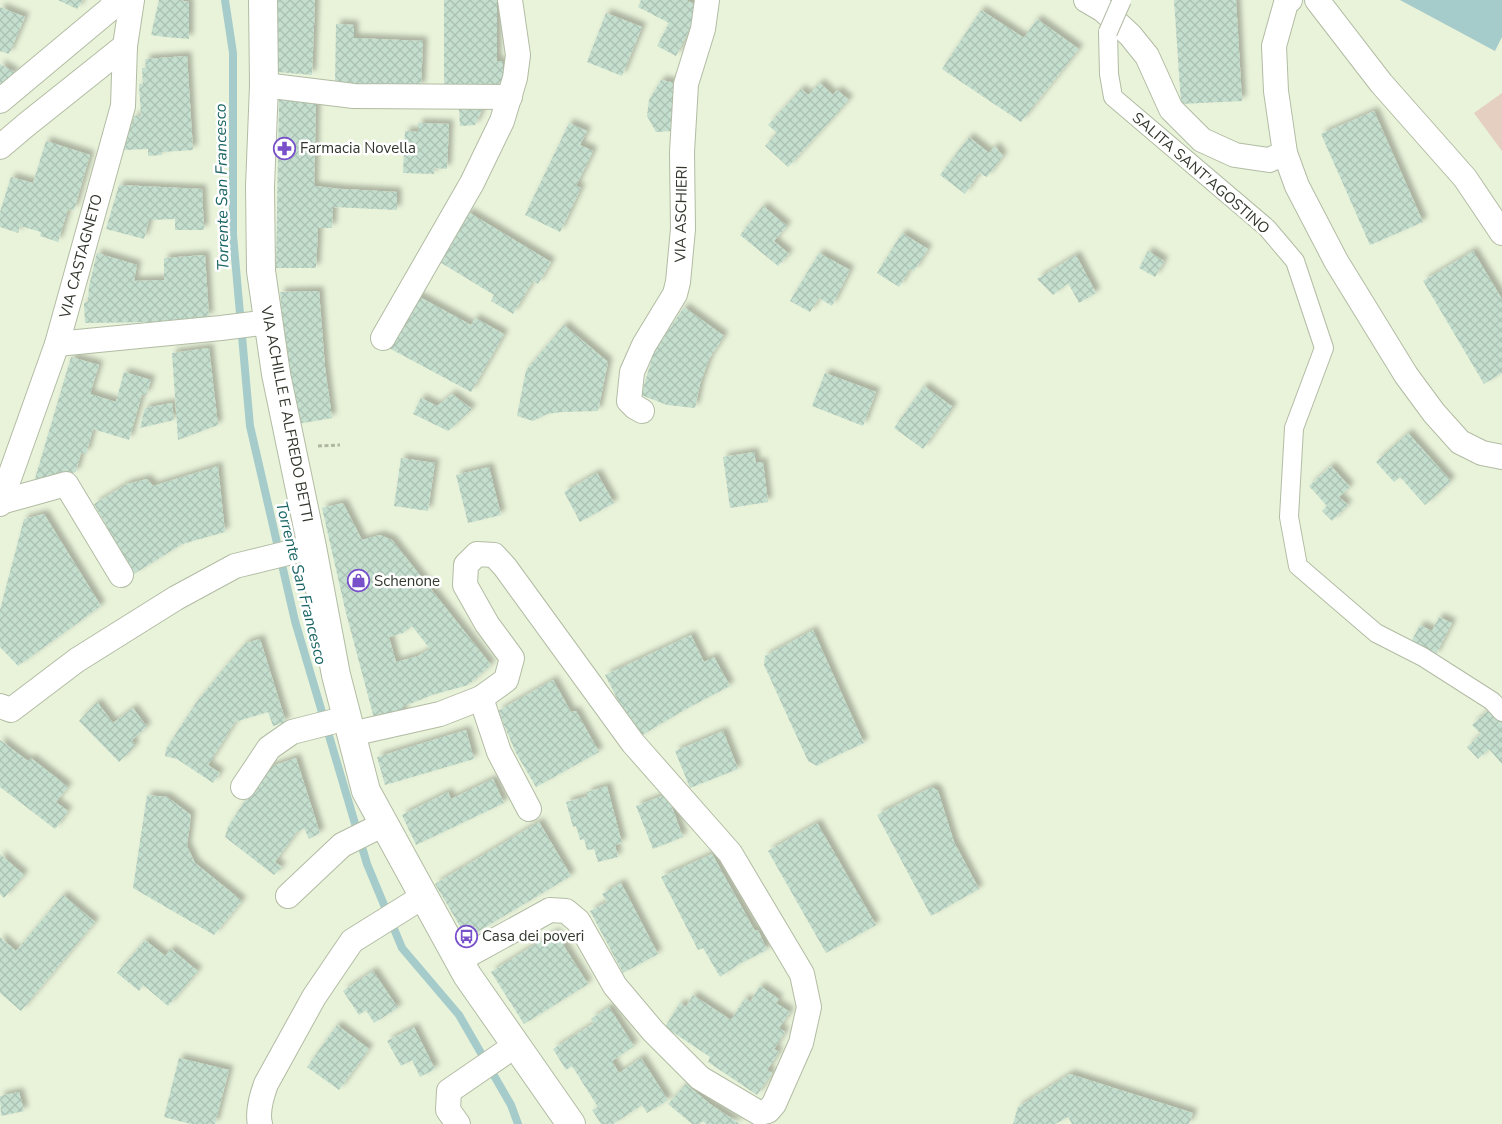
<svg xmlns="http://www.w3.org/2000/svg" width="1502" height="1124" viewBox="0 0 1502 1124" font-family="'Nunito Sans',sans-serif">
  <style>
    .park { fill: #e5cfc0 }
    .water { fill: #a5cbca }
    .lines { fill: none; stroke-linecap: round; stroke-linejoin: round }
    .stream { stroke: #a5cbca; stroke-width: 8 }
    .building { fill: url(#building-cross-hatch); fill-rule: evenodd; filter: url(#shadow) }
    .pedestrian-casing { stroke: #b2bca4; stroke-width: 20 }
    .minor-casing { stroke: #b2bca4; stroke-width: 26 }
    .tertiary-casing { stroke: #b2bca4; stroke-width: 30 }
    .path { stroke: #afb7a3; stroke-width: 3; stroke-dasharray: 4 2.5; stroke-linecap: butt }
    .pedestrian { stroke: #fff; stroke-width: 18 }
    .minor { stroke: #fff; stroke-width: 24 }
    .tertiary { stroke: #fff; stroke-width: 28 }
    .pedestrian-bridge-casing { stroke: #b2bca4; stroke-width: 20; stroke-linecap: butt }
    .pedestrian-bridge { stroke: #fff; stroke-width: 18 }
    .labels { text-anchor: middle; stroke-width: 5; stroke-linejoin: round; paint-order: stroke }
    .poi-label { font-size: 15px; fill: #32362c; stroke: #fff; text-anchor: start }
    .street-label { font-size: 15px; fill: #32362c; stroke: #fff }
    .water-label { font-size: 16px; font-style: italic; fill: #186463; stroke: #fff }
  </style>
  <defs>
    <pattern id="building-cross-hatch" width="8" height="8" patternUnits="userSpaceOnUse" patternTransform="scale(1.25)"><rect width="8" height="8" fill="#c5dfcf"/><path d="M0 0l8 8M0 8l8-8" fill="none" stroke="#aac0b2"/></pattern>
    <filter id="shadow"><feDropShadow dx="4.5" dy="-4.5" stdDeviation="2.5" flood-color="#0004"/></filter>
  </defs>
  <rect width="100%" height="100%" fill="#e9f3da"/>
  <path class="park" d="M1502,93V151L1474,113Z"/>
  <path class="water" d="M1400,0H1502V37L1495,51Z"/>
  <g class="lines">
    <path class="stream" d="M225,0L233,53V235L250,426L295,621L367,864L402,948L459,1015L511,1105L518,1124"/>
  </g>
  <g class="building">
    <path d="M58,0H83L77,9Z"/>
    <path d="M159,0H179L189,2V39L166,37L151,35Z"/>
    <path d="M278,0H315L312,75L278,72Z"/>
    <path d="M444,0H497V61L503,62V84H487V88H465V85H444Z"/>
    <path d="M641,0H686L701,7L676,56L657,46L669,23L638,7Z"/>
    <path d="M1174,0H1236L1242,101L1181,104Z"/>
    <path d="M0,7L25,17L9,54L0,51Z"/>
    <path d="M981,10L1024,38L1037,19L1079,49L1021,122L942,69Z"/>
    <path d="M606,13L642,27L622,76L587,62Z"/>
    <path d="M336,24L354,25V38L423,41L421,87L335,84Z"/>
    <path d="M187,56L193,150L162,152V155L148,156V149L124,150L123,136L128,135V122H134V116H141L139,84H143L142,68H146L145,59Z"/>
    <path d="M0,64L16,73L0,85Z"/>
    <path d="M661,80L676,83L672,131L656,132L647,116L649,100Z"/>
    <path d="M820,83L833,95L837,90L849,100L788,167L765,146L777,133L768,125L801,89L808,95Z"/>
    <path d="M279,99L316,100L314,186L342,189L397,192V210L333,207L332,228H318L316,268H276Z"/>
    <path d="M459,109L482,110L475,125L460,126Z"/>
    <path d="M1374,111L1423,222L1370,245L1321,134Z"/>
    <path d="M418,123L449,124L447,169L434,168V174L403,173L405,131L418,132Z"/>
    <path d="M569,123L587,131L580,145L593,151L576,186L581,188L560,232L525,215Z"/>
    <path d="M969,137L989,153L995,146L1003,156L987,177L979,173L965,194L940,175Z"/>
    <path d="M46,141L90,155L74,210L68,209L58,242L40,236L41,232L20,226L18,233L0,227V212L11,177L33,183Z"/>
    <path d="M119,185L202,189L204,230H175V219L149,220L144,239L106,229Z"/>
    <path d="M763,206L787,226L774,241L789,254L778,266L740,235Z"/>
    <path d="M468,212L551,262L538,284L533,281L513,314L491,301L494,295L438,261Z"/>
    <path d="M902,233L928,249L914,271L910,269L899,287L877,273Z"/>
    <path d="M1148,251L1164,261L1155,277L1139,268Z"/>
    <path d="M1473,251L1502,299V373L1484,384L1423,281Z"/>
    <path d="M97,253L137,265L134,281L164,280V258L205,255L209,317L154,322L85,323L84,303L88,301L89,286Z"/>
    <path d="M819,253L850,270L832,306L819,298L810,312L790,301Z"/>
    <path d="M1076,255L1096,293L1079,303L1068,283L1053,295L1037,279Z"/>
    <path d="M319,291L325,367L332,418L297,424L286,369L280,292Z"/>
    <path d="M416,295L471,325L475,318L504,334L471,392L387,347Z"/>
    <path d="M684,307L724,336L709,359L700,384L695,408L667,405L641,395L654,352Z"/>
    <path d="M564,325L608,362L598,411L561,412L547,414L533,421L517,416L526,370Z"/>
    <path d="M209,348L218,425L178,440L172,353Z"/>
    <path d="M71,357L99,365L90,394L116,402L124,372L151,380L146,395L142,394L129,440L93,429L86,454L81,453L76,472L34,482Z"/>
    <path d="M825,373L876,392L863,426L812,406Z"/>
    <path d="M924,386L953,407L923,449L894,428Z"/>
    <path d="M452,394L472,409L448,431L413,414L421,398L437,406Z"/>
    <path d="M172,403L174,420L140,428L145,408Z"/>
    <path d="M1408,433L1451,481L1425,505L1400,477L1394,482L1376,462Z"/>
    <path d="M754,452L756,463L763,462L768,502L730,508L723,457Z"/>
    <path d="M401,458L435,463L428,511L394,506Z"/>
    <path d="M218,466L225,532L182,544L134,574L94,504L127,484L147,479L153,486Z"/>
    <path d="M1331,466L1350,487L1339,497L1348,505L1332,521L1322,511L1327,506L1309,486Z"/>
    <path d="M489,467L501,515L468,523L456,475Z"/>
    <path d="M597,473L614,503L580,522L564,492Z"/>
    <path d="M343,503L362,540L380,535L392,540L491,665L468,685L432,695L402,707L404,715L375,722L346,613L322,508ZM412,626L430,649L418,656L396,662L389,637L403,633Z"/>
    <path d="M44,514L101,606L18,666L0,647V610L24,519Z"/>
    <path d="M1439,617L1452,623L1435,656L1410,644L1420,625L1432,631Z"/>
    <path d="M813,630L864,743L827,760L817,766L808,761L764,665L765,656Z"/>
    <path d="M691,635L704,662L714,657L730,686L686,709L637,738L605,675Z"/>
    <path d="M260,639L286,722L273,726L268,712L235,722L208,765L220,773L213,783L177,759L165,756L166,749L196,703L224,668L246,643Z"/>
    <path d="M553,680L571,712L576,711L599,752L536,787L516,753L498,711Z"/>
    <path d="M97,702L113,723L133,708L147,727L132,740L135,746L119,762L79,721Z"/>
    <path d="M1491,708L1502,721V764L1489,749L1478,759L1467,747L1481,734L1472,725Z"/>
    <path d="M466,730L474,759L385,785L377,757Z"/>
    <path d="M723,731L738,769L690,788L675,751Z"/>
    <path d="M0,740L28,761L31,758L68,787L56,802L68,811L55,829L0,787Z"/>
    <path d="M296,758L320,833L309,839L304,828L296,833L275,862L282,867L274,875L225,837L228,827L266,768Z"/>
    <path d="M493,779L504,803L416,845L402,815L448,792L451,799Z"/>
    <path d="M607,786L622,843L615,845L618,857L598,862L594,849L587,850L584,839L580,840L576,826L573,827L566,802L588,796L587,792Z"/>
    <path d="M932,787L938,791L954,842L979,889L931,916L877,815Z"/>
    <path d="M667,794L683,837L653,849L636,806Z"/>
    <path d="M147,795L167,797L191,815L187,846L195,863L242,901L214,935L133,888Z"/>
    <path d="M539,822L571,876L467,938L435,884Z"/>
    <path d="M817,823L876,925L826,953L768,851Z"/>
    <path d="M0,854L24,875L4,898L0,894Z"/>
    <path d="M712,854L755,931L758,930L767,950L739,964L720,977L703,948L698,950L661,877Z"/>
    <path d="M621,883L658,954L623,973L590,911L607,902L602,894Z"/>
    <path d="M63,895L95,922L21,1011L0,993V937L16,951Z"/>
    <path d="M555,932L588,984L524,1024L491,972Z"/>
    <path d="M145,940L165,956L171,949L198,971L168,1006L143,985L139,991L117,973Z"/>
    <path d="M373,971L398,1008L374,1023L366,1010L359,1015L343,991Z"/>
    <path d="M760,986L779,999L776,1003L790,1012L779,1028L785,1032L774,1049L779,1052L767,1070L772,1073L757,1095L708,1062L710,1057L665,1027L680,1003L686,1007L693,995L731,1020L745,998L750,1002Z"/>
    <path d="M609,1007L634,1046L612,1061L619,1073L641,1058L668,1100L647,1113L642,1105L613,1124H601L592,1110L598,1107L572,1066L566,1070L553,1049L594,1023L591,1019Z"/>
    <path d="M337,1025L369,1049L339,1090L307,1067Z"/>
    <path d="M414,1027L435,1069L420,1077L412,1060L401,1066L387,1041Z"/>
    <path d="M179,1058L229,1070L215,1124H191L164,1117Z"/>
    <path d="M1070,1074L1193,1113L1189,1124H1072L1068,1117L1055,1124H1013L1018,1107Z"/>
    <path d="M686,1084L710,1104L740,1124H707L702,1121L700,1124H692L668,1104Z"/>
    <path d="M19,1092L24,1111L1,1116L0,1096Z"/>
  </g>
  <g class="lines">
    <defs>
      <path id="pedestrian" d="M1108,32L1109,74L1113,97L1267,228L1295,261L1324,348L1294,428L1289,517L1298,566L1376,633L1423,657L1492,701L1502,712"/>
      <g id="minor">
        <path d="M1086,0L1103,10L1130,35L1147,56L1171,109L1202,140L1235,155L1269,160L1285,153L1276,91L1274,46L1286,3L1290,0"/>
        <path d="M1317,0L1381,83L1465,178L1502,233"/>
        <path d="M264,85L354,96L510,97"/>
        <path d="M0,101L110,9L115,0"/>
        <path d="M0,147L26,125L125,46"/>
        <path d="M1285,153L1297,186L1336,261L1406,375L1434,413L1460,442L1482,453L1502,457"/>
        <path d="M383,338L472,183L502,121L515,78L518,55L510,0"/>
        <path d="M57,344L221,328L268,322"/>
        <path d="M642,411L635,407L629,401L632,372L644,345L675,294L678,282L683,229L682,152L686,84L703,29L707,0"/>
        <path d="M1,502L66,484L121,575"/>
        <path d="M0,504L57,344L123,106L125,46L132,0"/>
        <path d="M481,698L499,752L529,809"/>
        <path d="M0,706L11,710L77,660L176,598L235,566L312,547"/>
        <path d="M351,734L440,714L481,698L506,680L512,658L487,624L465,585L466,565L477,554L494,555L505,567L633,743L730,853L802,974L809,1007L801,1043L774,1104L768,1111L759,1113L700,1078L653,1031L615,986L578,921L566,911L550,910L459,960"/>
        <path d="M243,787L269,748L292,732L347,718"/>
        <path d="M288,896L342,845L384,824"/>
        <path d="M260,1124C257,1112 262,1095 266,1084L314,997L352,941L424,896"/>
        <path d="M458,1124L448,1110L449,1091L516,1045"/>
      </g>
      <path id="tertiary" d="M263,0L264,85L260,187L261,271L276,374L312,547L336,675L366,791L467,975L571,1124"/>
    </defs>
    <use href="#pedestrian" class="pedestrian-casing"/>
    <use href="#minor" class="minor-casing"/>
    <use href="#tertiary" class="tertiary-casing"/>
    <path class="path" d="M318,446L340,445"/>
    <use href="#pedestrian" class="pedestrian"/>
    <use href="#minor" class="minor"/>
    <use href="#tertiary" class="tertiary"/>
    <defs>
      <path id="pedestrian-bridge" d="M1108,32L1122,0"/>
    </defs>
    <use href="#pedestrian-bridge" class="pedestrian-bridge-casing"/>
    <use href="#pedestrian-bridge" class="pedestrian-bridge"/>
  </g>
  <defs>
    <symbol id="pharmacy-ring" viewBox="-11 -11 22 22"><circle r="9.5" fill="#fff" stroke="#7850c9" stroke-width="1.5"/><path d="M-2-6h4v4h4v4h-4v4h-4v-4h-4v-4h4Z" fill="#7850c9"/></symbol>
    <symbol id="shop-ring" viewBox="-11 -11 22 22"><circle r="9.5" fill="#fff" stroke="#7850c9" stroke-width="1.5"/><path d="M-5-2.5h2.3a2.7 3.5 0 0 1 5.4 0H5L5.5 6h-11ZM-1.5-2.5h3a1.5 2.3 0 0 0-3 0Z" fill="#7850c9"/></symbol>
    <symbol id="bus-ring" viewBox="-11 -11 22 22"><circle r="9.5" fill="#fff" stroke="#7850c9" stroke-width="1.5"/><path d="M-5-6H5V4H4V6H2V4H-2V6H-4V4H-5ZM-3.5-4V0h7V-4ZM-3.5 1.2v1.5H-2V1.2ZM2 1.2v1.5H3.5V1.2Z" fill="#7850c9"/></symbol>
  </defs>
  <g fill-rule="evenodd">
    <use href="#pharmacy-ring" x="272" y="136" width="25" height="25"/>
    <use href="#shop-ring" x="346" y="568" width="25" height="25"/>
    <use href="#bus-ring" x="454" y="924" width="25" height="25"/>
  </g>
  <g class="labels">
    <g class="poi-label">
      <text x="300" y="153">Farmacia Novella</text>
      <text x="374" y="586">Schenone</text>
      <text x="482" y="941">Casa dei poveri</text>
    </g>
    <g class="street-label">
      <text transform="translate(1201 173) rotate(41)" y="5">SALITA SANT'AGOSTINO</text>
      <text transform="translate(681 214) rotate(-89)" y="5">VIA ASCHIERI</text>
      <text transform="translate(81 256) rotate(-75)" y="5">VIA CASTAGNETO</text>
      <text transform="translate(287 414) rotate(79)" y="5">VIA ACHILLE E ALFREDO BETTI</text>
    </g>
    <g class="water-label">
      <text transform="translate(221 187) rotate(-91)" y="6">Torrente San Francesco</text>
      <text transform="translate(302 583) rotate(76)" y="6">Torrente San Francesco</text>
    </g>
  </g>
</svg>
